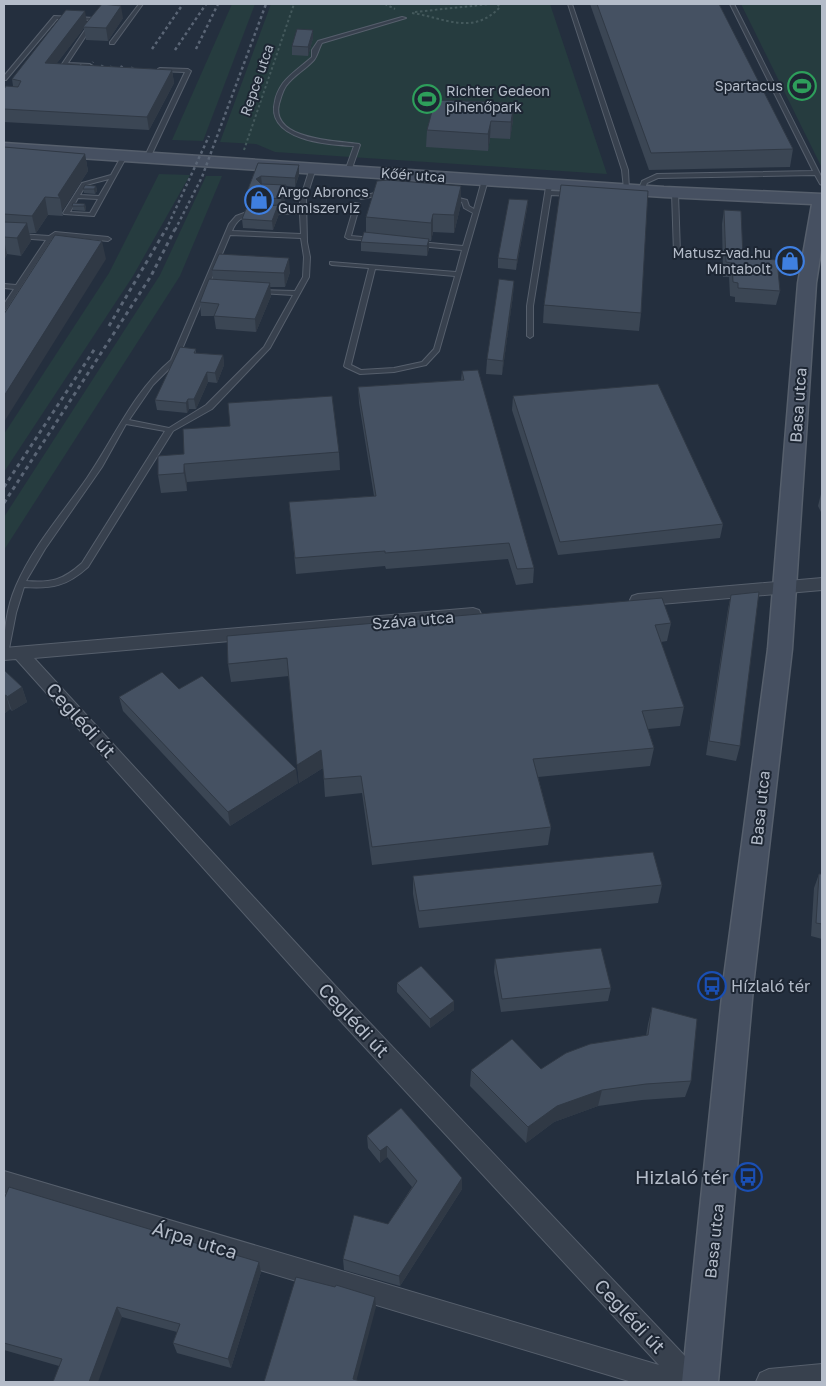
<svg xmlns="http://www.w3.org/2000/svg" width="826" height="1386" viewBox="0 0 826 1386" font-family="'Golos Text',sans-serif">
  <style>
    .green { fill: #263c3f }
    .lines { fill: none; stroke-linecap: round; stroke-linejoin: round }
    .lane-casing { stroke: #565f6c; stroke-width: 2 }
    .street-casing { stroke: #565f6c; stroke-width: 2 }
    .secondary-casing { stroke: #565f6c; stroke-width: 3 }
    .path { stroke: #44595c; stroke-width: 2; stroke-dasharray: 2.5 2.5; stroke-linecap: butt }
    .lane { fill: #38414e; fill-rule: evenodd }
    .street { fill: #38414e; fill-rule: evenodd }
    .secondary { fill: #465061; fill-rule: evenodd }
    .rail-far1 { stroke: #5a6575; stroke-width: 2.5; stroke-dasharray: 3 3; stroke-linecap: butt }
    .rail { stroke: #5a6575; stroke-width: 3; stroke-dasharray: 4 4; stroke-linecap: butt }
    .wall { fill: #3b4654 }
    .shaded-wall { fill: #303945 }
    .building { fill: #455162; stroke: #303945 }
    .labels { text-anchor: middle; stroke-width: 4; stroke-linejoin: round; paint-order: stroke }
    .far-street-label { font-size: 14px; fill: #b4bcc9; stroke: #1d2633 }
    .far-poi-label { font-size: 14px; fill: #b4bcc9; stroke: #1d2633; text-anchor: end }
    .street-label { font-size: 16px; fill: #b4bcc9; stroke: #1d2633 }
    .poi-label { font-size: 16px; fill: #b4bcc9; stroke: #1d2633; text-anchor: start }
    .near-street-label { font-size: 19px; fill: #b4bcc9; stroke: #1d2633 }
    .near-poi-label { font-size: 19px; fill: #b4bcc9; stroke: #1d2633; text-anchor: end }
  </style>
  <rect width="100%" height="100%" fill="#242f3e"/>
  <g class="green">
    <path d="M232,4H255L203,141L172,140Z"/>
    <path d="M271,4H550L607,174L275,152L256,144L220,142Z"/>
    <path d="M741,4H822V168Z"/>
    <path d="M159,174L190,175L133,276L4,472V434L109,273Z"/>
    <path d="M206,176H222L180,276L4,550V517L160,275Z"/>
  </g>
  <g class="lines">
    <defs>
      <g id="lane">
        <path d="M139,4H143L114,44H110V42Z"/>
        <path d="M568,4H572L628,170L629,190L624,189L622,170Z"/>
        <path d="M730,4H734L822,178V185L820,184L815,175L658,178L647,183L642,196L637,197L636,196L642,181L657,174L813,171Z"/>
        <path d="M54,16L95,18L97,19L95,20L57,19L6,80H4V76Z"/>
        <path d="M402,17L406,18L322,43C319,48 317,57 314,60C305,70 294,75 286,86C282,92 281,98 279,104C270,140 338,141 359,144L360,145L351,171L346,172L345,171L354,146C328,145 265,140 275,101C276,94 279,89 283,83C291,73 302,66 312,57V50L318,41Z"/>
        <path d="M89,24L93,25L68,63L90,64L93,66L90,68L63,65L62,64Z"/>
        <path d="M160,68L188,69L191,71L150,158L147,160L144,158L185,72L158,71V69Z"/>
        <path d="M122,155L127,156L94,216L64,214L63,213L82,183L111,175ZM109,179L99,196L80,195L86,185ZM78,198L98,199L90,213L70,212Z"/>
        <path d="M313,166L316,168L306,199L307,242L310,257L309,277L270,348L212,409L173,431L88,567C67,586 52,589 24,587L16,613L8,654L7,656L4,657C4,632 6,609 16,586C33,546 63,513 87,478C115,437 133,392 171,360L229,224L236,216L255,209L257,210V212C244,217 238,217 232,231L301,234L300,214L268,213L265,211L268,209L300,210V199L302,194L274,192L271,190L274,188L303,190L310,168ZM230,235L301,238L304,257L303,277L295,291L258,290L257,291L260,293L293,295L264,347L206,405L169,428L129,420L153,385L177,361ZM126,424L165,431L82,563C63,580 52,583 26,581L45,549L102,467Z"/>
        <path d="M485,178L488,180L439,351L426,365L394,372L360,374L345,367L344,366L369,268L332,265L330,264V262L456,272L462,250L419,246L416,244L419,242L463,246L473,213L464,208L462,202L448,198L451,196L467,200L469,206L474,209L482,180ZM375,269L455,276L434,349L422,362L394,368L361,370L351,365Z"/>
        <path d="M549,185L552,187L551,191L571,192L574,194L571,196L551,195L533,306V336L530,338L527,336V306L546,187Z"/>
        <path d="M383,191L385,192V194L361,199L358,197Z"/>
        <path d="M675,191L678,193L680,253L677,255L674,253L672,193Z"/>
        <path d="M355,203L360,204L351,236L373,238L375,239V241L348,239L345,237Z"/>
        <path d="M55,232L108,237L111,239L108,241L56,236L52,239L6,310L4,311V304L14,289L4,288V284L16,285L46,240L4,237V233L49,236Z"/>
      </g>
      <g id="street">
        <path d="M822,578V590L638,606L632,604L630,600L632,596L638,594Z"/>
        <path d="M473,608L479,610L481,614L479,618L473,620L34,658L350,1002L701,1373L705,1382H632L4,1193V1171L659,1365L336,1016L16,659L4,660V648Z"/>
        <path d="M822,1364V1382H756L760,1373L769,1369Z"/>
      </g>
      <path id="secondary" d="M4,143L664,187L822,194V244L816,283L792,649L754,977L718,1382H682L724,977L768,649L798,283L812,204L664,197L4,153Z"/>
    </defs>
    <use href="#lane" class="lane-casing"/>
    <use href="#street" class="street-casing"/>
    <use href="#secondary" class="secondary-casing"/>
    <g class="path">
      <path d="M385,4L395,9"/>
      <path d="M415,12L490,4"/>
      <path d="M412,13C445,18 473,36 500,7L497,4"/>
      <path d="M244,150L294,4"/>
    </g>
    <use href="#lane" class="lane"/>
    <use href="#street" class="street"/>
    <use href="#secondary" class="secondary"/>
    <g class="rail-far1">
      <path d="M152,49L183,4"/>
      <path d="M196,49L218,4"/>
      <path d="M175,50L206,4"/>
      <path d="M73,77L83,62"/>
      <path d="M84,78L93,62"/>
      <path d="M95,78L104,63"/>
      <path d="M104,79L113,64"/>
      <path d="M115,79L123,64"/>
      <path d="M125,80L134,65"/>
      <path d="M166,230L209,136"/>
      <path d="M175,230L202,177L266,4"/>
    </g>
    <g class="rail">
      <path d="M109,326L166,229"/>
      <path d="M4,487L96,347"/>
      <path d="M4,503L151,276L175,229"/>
    </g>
  </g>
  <g class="wall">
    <path d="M590,4H719L793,149L790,167L649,170Z"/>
    <path d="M123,18L108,41L86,40L84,28L56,64L172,70L174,83L149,130L4,122V89L13,86L12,79L87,22Z"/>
    <path d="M313,30V38L308,56L292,55V46Z"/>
    <path d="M435,100L513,120L510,139L490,138L488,151L426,147L427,130Z"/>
    <path d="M4,147L85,154L88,171L62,211L63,216L48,215L36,233H29L31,241L21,256L7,254L4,260Z"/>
    <path d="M258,163L299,165V175L295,187L286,186L287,195L282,207H278L279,214L273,230L243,228L242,219L250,207V206H246L245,197Z"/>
    <path d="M96,186L97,191L95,194L84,193L83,189Z"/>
    <path d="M461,186V204L454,233L433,232L431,241H429V248L427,256L361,251V242L366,233V217Z"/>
    <path d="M528,200L527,209L516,270L498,268V258Z"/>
    <path d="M85,204L86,209L85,211L73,210L72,206Z"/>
    <path d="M724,210L743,257L780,291L776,305L735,302V297L730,296L729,277H723L722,224Z"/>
    <path d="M212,270L290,272L285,287H270L271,296L256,332L216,329L214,316H201L200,302L213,279Z"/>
    <path d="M514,281L513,295L502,375L486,374L487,359Z"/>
    <path d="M544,305L641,313L639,331L543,323Z"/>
    <path d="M196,349V353L223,355L224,365L217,383L208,382L196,409H189L187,413L157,410L155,400Z"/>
    <path d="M462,371L534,568L533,583L516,585L508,559L386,569L385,566L296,574L289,502L374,496L359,403L358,387L461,380Z"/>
    <path d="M513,396L723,524L720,538L558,555L512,410Z"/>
    <path d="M339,452L340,470L187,482V491L161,493L158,475V456Z"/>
    <path d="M822,490V514L818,506Z"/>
    <path d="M731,595L740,746L736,761L706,755L728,609Z"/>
    <path d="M671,623L667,641L661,642L684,707L680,726L648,729L654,748L650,766L538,777L551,827L548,845L372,865L362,793L325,797L323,768L299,783L289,676L231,682L228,664Z"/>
    <path d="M4,670L22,687L27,702L12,711L10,709L4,714Z"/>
    <path d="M179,689L298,783L230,826L123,711L119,697Z"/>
    <path d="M819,874H822V939L811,936L814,888Z"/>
    <path d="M413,876L662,885L658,903L419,928L413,894Z"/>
    <path d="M495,959L611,988L608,1001L501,1012L494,972Z"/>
    <path d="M397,983L454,1001V1010L430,1028L397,992Z"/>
    <path d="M652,1007L691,1081L685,1097L642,1100L598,1106L554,1122L526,1143L470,1086L471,1070L541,1069L646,1036L648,1024Z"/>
    <path d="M401,1108L462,1189L400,1286L344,1270L343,1259L388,1224L412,1187L387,1157L380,1163L368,1148L367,1136Z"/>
    <path d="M4,1199L261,1272L231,1368L177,1353L173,1343L177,1332L122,1317L59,1366L4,1350Z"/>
  </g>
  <g class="shaded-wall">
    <path d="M121,6L123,18L108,41L106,28Z"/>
    <path d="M85,11L87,23L83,27L84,28L47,76L45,63Z"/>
    <path d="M313,30V38L308,56V47Z"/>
    <path d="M172,70L174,83L149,130L147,117Z"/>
    <path d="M514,103L513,120L510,139L511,122Z"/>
    <path d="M491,121L490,138L488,151V134Z"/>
    <path d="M85,154L88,171L62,211L60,198L58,195Z"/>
    <path d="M299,165V175L295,187V178Z"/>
    <path d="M261,176L262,185L256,179Z"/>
    <path d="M286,185L287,195L282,207L281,198Z"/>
    <path d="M96,186L97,191L95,194L94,189Z"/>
    <path d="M461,186V204L454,233V215Z"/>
    <path d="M45,197L48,215L36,233L32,216Z"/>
    <path d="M528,200L527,209L516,270L517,260Z"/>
    <path d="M85,204L86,209L85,211L84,206Z"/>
    <path d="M278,205L279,214L273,230L272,221Z"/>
    <path d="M433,214V232L431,241V223Z"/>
    <path d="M27,223L31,241L21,256L17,238Z"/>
    <path d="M429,239V248L427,256V246Z"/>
    <path d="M4,240L7,254L4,260Z"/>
    <path d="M102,241L106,259L4,422V396Z"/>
    <path d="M289,258L290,272L285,287L284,273Z"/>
    <path d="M514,281L513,295L502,375L503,361Z"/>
    <path d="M270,283L271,296L256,332L255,319Z"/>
    <path d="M223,355L224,365L217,383L215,373Z"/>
    <path d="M207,372L208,382L196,409L194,399Z"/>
    <path d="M188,399L189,409L187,413L186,403Z"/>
    <path d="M184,464L187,482V491L184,473Z"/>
    <path d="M22,687L27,702L12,711L7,697Z"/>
    <path d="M6,695L10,709L4,714V696Z"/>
    <path d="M321,750L323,768L299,783L297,765Z"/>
    <path d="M296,769L298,783L230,826L228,812Z"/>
    <path d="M454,1001V1010L430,1028V1019Z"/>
    <path d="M602,1090L598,1106L554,1122L526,1143L528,1127L557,1106Z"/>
    <path d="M387,1146V1157L380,1163V1151Z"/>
    <path d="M462,1178V1189L400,1286L399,1276Z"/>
    <path d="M259,1262L261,1272L231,1368L228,1359Z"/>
    <path d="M375,1297L376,1307L356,1382L353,1379Z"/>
    <path d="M117,1307L122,1317L98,1382H89Z"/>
  </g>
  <g class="building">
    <path d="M102,4L121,6L106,28L83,27Z"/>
    <path d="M597,4H719L793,149L651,153Z"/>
    <path d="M66,10L85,11L45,63L172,70L147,117L4,109V89L6,86L18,87L21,81L12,79Z"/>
    <path d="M297,29L313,30L308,47L292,46Z"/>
    <path d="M435,100L514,103L511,122L491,121L488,134L427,130Z"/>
    <path d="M4,147L85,154L58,195L60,198L45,197L32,216L4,214Z"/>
    <path d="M258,163L299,165L295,178L261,176L256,179L261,184L286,185L281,198L250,200L251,197H245Z"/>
    <path d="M388,180L461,186L454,215L433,214L431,223L366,217L377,181Z"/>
    <path d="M85,185L96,186L94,189H83Z"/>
    <path d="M561,185L648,191L641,313L544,305Z"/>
    <path d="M509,199L528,200L517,260L498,258Z"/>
    <path d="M73,203L85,204L84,206H72Z"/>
    <path d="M278,205L272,221L242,219L246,209L249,208Z"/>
    <path d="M724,210L741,211L743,257L777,260L780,291L738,288V283L733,282L732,263L726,262Z"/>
    <path d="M4,222L27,223L17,238L4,237Z"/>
    <path d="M364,232L429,239L427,246L361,242Z"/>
    <path d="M55,235L102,241L4,396V314Z"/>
    <path d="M219,254L289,258L284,273L212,270Z"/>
    <path d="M209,279L270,283L255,319L214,316L219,304L200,302Z"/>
    <path d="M499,279L514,281L503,361L487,359Z"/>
    <path d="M180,347L196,349L194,353L223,355L215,373L207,372L194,399H188L186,403L155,400Z"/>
    <path d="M478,370L534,568L517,569L509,543L385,553V551L295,558L289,502L376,496L358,387L464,380L462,371Z"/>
    <path d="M658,384L723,524L560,542L513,396Z"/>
    <path d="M332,396L339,452L184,464V473L158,475V456L184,454L183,429L230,426L228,403Z"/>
    <path d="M759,592L740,746L709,741L731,595Z"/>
    <path d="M662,598L671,623L655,625L684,707L642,711L654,748L533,759L551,827L372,847L361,776L324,779L321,750L297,765L287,658L228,664L227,636Z"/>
    <path d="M4,670L22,687L7,697L6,695L4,696Z"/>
    <path d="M162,672L179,689L202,676L296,769L228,812L119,697Z"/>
    <path d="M653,852L662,885L419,911L413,876Z"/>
    <path d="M819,874H822V924L816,923Z"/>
    <path d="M601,948L611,988L502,999L495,959Z"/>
    <path d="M421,966L454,1001L430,1019L397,983Z"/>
    <path d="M652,1007L697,1019L691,1081L646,1084L602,1090L557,1106L528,1127L471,1070L512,1039L541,1069L566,1053L590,1044L648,1035Z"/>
    <path d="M401,1108L462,1178L399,1276L343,1259L354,1215L388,1224L417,1181L387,1146L380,1151L367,1136Z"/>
    <path d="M9,1187L259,1262L228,1359L173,1343L180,1324L117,1307L89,1382H53L62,1359L4,1343V1199Z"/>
    <path d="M296,1277L335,1287L336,1285L375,1297L353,1379L364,1382H264Z"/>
  </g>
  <defs>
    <symbol id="stadium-ring" viewBox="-11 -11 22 22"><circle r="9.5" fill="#1d2633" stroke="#2e9e5b" stroke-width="1.5"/><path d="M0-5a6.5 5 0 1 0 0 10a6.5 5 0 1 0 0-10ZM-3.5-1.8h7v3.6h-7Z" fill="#2e9e5b"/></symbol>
    <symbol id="shop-ring" viewBox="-11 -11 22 22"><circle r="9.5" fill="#1d2633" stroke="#3f7fe0" stroke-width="1.5"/><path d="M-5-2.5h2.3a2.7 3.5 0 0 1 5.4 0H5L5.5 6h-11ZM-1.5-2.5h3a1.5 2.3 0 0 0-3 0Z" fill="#3f7fe0"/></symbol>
    <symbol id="bus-ring" viewBox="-11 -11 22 22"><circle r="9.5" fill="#1d2633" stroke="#1a4fb4" stroke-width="1.5"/><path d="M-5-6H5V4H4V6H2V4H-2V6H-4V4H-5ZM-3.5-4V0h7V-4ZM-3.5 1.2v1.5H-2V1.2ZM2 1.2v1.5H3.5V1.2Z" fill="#1a4fb4"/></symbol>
  </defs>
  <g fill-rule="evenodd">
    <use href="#stadium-ring" x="786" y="70" width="32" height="32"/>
    <use href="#stadium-ring" x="411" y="83" width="32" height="32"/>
    <use href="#shop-ring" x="243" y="184" width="32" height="32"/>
    <use href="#shop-ring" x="774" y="245" width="32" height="32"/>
    <use href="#bus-ring" x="696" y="970" width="32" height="32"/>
    <use href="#bus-ring" x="732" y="1161" width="32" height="32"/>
  </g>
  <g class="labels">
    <g class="far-street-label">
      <text transform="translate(257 80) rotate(-71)" y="5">Repce utca</text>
      <text transform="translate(413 175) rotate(4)" y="5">Kőér utca</text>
    </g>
    <g class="far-poi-label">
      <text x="783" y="91">Spartacus</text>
      <text x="446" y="96" text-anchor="start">Richter Gedeon<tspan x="446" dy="16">pihenőpark</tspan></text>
      <text x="278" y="197" text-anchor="start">Argo Abroncs<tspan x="278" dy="16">Gumiszerviz</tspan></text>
      <text x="771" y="258">Matusz-vad.hu<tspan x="771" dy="16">Mintabolt</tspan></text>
    </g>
    <g class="street-label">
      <text transform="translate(798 405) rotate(-86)" y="6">Basa utca</text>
      <text transform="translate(413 620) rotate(-5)" y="6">Száva utca</text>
      <text transform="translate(760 808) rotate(-84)" y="6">Basa utca</text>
      <text transform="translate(714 1241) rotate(-84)" y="6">Basa utca</text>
    </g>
    <g class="poi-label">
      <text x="731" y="992">Hízlaló tér</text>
    </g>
    <g class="near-street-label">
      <text transform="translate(81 720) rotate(48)" y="7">Ceglédi út</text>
      <text transform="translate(354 1020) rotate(47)" y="7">Ceglédi út</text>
      <text transform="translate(195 1240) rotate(17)" y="7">Árpa utca</text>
      <text transform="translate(630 1316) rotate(47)" y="7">Ceglédi út</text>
    </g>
    <g class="near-poi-label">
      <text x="729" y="1184">Hizlaló tér</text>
    </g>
  </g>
  <rect width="826" height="1386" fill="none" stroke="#b4bcc9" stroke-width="10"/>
</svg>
